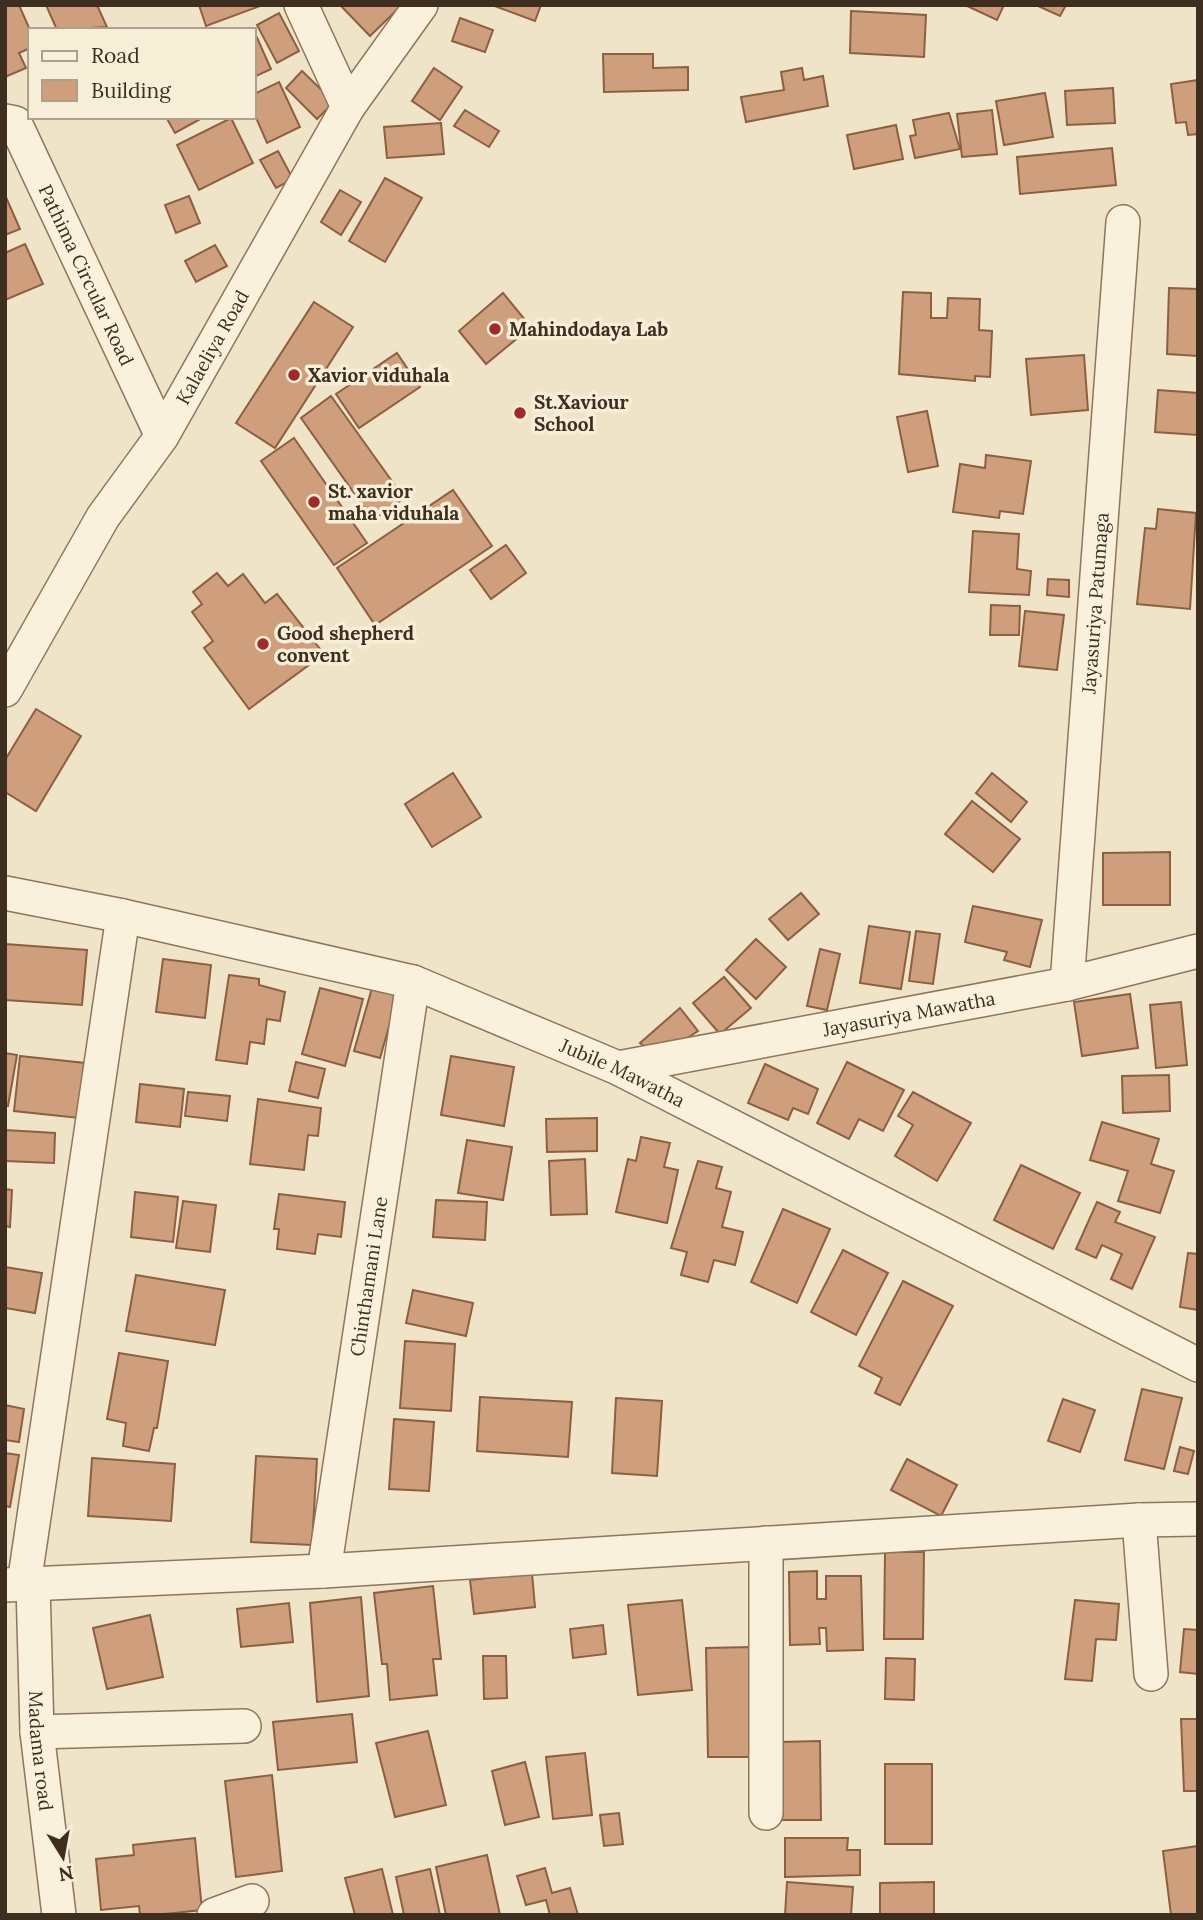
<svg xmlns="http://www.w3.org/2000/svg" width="1203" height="1920" viewBox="0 0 1203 1920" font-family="Lora,serif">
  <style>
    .building { fill: #cf9f7d; stroke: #8d5f41; stroke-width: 2 }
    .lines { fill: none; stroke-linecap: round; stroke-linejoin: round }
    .minor-casing { stroke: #8d765c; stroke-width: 36 }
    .minor { stroke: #faf1dc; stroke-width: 33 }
    .poi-dot { fill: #9e2a2b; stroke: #f7eed8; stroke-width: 2.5 }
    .labels { text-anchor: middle; stroke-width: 7; stroke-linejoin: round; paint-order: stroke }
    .street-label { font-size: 19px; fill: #3d2e20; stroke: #f7eed8 }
    .poi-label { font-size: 19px; font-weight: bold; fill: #3d2e20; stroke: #f7eed8; text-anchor: start }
  </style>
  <rect width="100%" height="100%" fill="#f0e4c8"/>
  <g class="building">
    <path d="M5,5H19L30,30V48L19,53L26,68L5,77Z"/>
    <path d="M46,5H97L107,27L57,30Z"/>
    <path d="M199,5H260V6L206,26Z"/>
    <path d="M340,5H402L370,36Z"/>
    <path d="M492,5H541L535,21Z"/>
    <path d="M965,5H1004L997,20Z"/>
    <path d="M1036,5H1066L1060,16Z"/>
    <path d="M851,11L926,15L924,57L850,53Z"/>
    <path d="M279,13L299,51L277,63L257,25Z"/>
    <path d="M460,18L493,30L485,52L452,41Z"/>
    <path d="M254,31L271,69L254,77Z"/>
    <path d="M603,54H653V68L688,67V90L604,92Z"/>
    <path d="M434,68L462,87L440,120L412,101Z"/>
    <path d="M802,68L804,80L823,76L828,106L746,122L741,97L784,90L781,72Z"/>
    <path d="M302,71L334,102L317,119L286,88Z"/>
    <path d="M1198,80V134L1188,135L1186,122L1176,123L1171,84Z"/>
    <path d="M279,82L300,127L267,143L254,113V94Z"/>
    <path d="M1113,88L1115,123L1067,125L1065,91Z"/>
    <path d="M1045,93L1053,137L1004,145L996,101Z"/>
    <path d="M465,110L499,131L489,147L454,126Z"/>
    <path d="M992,110L997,154L962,157L957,114Z"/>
    <path d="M949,113L960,149L915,158L910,136L916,135L913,120Z"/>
    <path d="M166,117H204L175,133Z"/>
    <path d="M231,118L253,163L199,190L177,145Z"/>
    <path d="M441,123L444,154L387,158L384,127Z"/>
    <path d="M896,125L903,159L854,169L847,135Z"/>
    <path d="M1112,148L1116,185L1020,194L1017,157Z"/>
    <path d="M278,151L293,179L276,188L260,160Z"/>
    <path d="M385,178L422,198L385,262L349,241Z"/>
    <path d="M340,190L361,202L341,235L321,222Z"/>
    <path d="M5,195L20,229L5,235Z"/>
    <path d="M189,196L200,223L176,233L165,205Z"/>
    <path d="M25,244L43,284L5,300V253Z"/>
    <path d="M215,245L227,266L196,282L185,261Z"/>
    <path d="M1169,288L1198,289V356L1167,354Z"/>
    <path d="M903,292L931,293V318H947L948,298L980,299L979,330L992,331L990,377L975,376V381L899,374Z"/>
    <path d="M503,293L531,327L486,364L459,331Z"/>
    <path d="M314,302L353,327L275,448L236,423Z"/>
    <path d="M397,353L420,387L359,428L336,394Z"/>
    <path d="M1084,355L1088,410L1031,415L1026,359Z"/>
    <path d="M1158,390L1198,393V435L1155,432Z"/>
    <path d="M331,396L404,498L373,520L301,418Z"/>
    <path d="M927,411L938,466L908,472L897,417Z"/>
    <path d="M294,438L367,543L334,565L261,461Z"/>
    <path d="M986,455L1031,461L1023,514L1000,511L999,518L953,512L960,464L985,468Z"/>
    <path d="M453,490L492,546L375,625L337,568Z"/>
    <path d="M1158,509L1196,513L1190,609L1137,604L1145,528L1156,529Z"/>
    <path d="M973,531L1019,534L1017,569L1031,571L1029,595L969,592Z"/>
    <path d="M506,545L526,573L491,599L470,570Z"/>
    <path d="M217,573L228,586L243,574L265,603L277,594L324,654L249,709L204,648L213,641L192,612L202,604L193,592Z"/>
    <path d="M1048,579L1069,580V597L1047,595Z"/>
    <path d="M991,605L1020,606L1019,635H990Z"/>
    <path d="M1025,611L1064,615L1057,670L1019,666Z"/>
    <path d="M36,709L81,736L36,811L5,792V760Z"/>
    <path d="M453,773L481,817L432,847L405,804Z"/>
    <path d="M992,773L1027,802L1011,822L976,793Z"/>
    <path d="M972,801L1020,839L993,872L945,834Z"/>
    <path d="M1170,852V905H1103V853Z"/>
    <path d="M801,893L819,914L788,940L769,919Z"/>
    <path d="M973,906L1042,920L1030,967L1004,960L1007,952L965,942Z"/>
    <path d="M869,926L910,932L901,989L860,983Z"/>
    <path d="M916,931L940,934L933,984L909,981Z"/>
    <path d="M756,939L786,967L756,999L726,970Z"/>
    <path d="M5,944L87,950L82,1005L5,1000Z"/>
    <path d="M820,949L840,954L827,1010L807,1006Z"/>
    <path d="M163,959L211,965L205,1018L156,1012Z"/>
    <path d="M229,975L259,979V985L285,992L280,1021L267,1019L264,1044L250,1042L247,1064L216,1060Z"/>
    <path d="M724,977L751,1008L720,1034L693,1003Z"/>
    <path d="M374,981L400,988L380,1058L354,1051Z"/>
    <path d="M320,988L363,999L345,1066L302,1054Z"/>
    <path d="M1130,994L1138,1048L1082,1056L1074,1002Z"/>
    <path d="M1181,1002L1187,1065L1156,1068L1150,1005Z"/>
    <path d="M680,1008L698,1031L670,1049L651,1052L640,1043Z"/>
    <path d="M5,1053L17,1055L8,1106H5Z"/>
    <path d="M20,1056L85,1063L79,1118L14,1111Z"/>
    <path d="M451,1056L514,1067L504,1126L441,1115Z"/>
    <path d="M296,1062L325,1069L318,1098L289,1091Z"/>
    <path d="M847,1062L904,1090L883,1131L859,1119L849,1139L817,1123Z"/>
    <path d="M765,1064L818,1089L808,1114L793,1108L788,1120L748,1103Z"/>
    <path d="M1169,1075L1170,1111L1123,1113L1122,1076Z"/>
    <path d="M140,1084L184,1089L180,1127L136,1122Z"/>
    <path d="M188,1092L230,1096L227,1121L185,1116Z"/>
    <path d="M913,1092L971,1123L937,1181L895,1156L913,1125L898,1116Z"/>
    <path d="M258,1099L321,1108L318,1136L308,1135L304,1170L250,1164Z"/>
    <path d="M597,1118V1151L547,1152L546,1119Z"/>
    <path d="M1102,1122L1159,1139L1151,1164L1174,1171L1160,1213L1118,1201L1128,1171L1090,1160Z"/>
    <path d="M5,1130L55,1133L54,1163L5,1161Z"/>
    <path d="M641,1137L670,1143L664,1167L678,1170L667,1223L616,1212L628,1159L636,1161Z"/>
    <path d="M467,1140L512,1147L503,1200L458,1193Z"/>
    <path d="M585,1159L587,1214L551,1215L549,1161Z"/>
    <path d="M698,1161L722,1167L716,1188L731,1192L722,1227L743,1232L735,1265L714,1260L708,1282L681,1275L687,1252L671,1248Z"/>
    <path d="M1021,1165L1080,1193L1053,1249L994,1220Z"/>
    <path d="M5,1189L12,1190L10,1227L5,1226Z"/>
    <path d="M135,1192L178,1197L173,1242L131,1237Z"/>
    <path d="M279,1194L345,1202L341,1237L318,1234L315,1254L277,1249L279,1229H274Z"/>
    <path d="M436,1200L487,1202L485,1240L433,1237Z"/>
    <path d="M183,1201L216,1205L210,1252L176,1248Z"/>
    <path d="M1097,1202L1120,1212L1115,1222L1155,1237L1132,1289L1111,1279L1122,1254L1102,1245L1096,1258L1076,1249Z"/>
    <path d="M783,1209L830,1229L797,1303L751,1282Z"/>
    <path d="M843,1250L888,1273L856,1335L811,1312Z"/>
    <path d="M1188,1253L1198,1254V1310L1180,1307Z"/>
    <path d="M5,1267L42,1273L35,1313L5,1308Z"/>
    <path d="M136,1275L225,1290L215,1345L126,1331Z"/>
    <path d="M903,1281L953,1306L900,1405L875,1393L882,1378L859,1366Z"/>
    <path d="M413,1290L473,1303L466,1336L406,1323Z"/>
    <path d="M405,1341L455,1344L451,1411L400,1408Z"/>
    <path d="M119,1353L168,1361L157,1428H154L149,1451L123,1446L126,1423L107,1419Z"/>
    <path d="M1142,1389L1182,1398L1164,1469L1125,1460Z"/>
    <path d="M480,1397L572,1402L568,1457L477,1451Z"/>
    <path d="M616,1398L662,1401L657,1476L612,1473Z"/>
    <path d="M1063,1399L1095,1410L1080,1452L1048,1441Z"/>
    <path d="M5,1405L24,1409L19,1442L5,1440Z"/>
    <path d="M394,1419L434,1422L429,1491L389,1489Z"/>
    <path d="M1180,1447L1194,1451L1188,1474L1174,1471Z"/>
    <path d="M5,1453L19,1455L10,1507L5,1506Z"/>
    <path d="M256,1456L317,1459L312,1545L251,1542Z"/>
    <path d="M92,1458L175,1464L171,1521L88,1516Z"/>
    <path d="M907,1459L957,1485L941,1516L891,1490Z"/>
    <path d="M885,1552H924L923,1639H884Z"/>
    <path d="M817,1571V1599H826V1576H861L863,1650L827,1651L826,1628H819L820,1644L790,1645L789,1572Z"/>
    <path d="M532,1573L535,1607L474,1614L470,1580Z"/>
    <path d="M433,1586L441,1659H433L437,1695L390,1700L387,1664H382L374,1593Z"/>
    <path d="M361,1597L369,1696L317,1702L310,1603Z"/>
    <path d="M682,1600L692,1690L638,1695L628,1605Z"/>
    <path d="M1075,1600L1119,1604L1116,1640L1096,1639L1092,1681L1065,1679Z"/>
    <path d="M289,1603L293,1642L241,1647L237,1609Z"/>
    <path d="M150,1615L163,1677L107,1689L93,1628Z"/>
    <path d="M603,1625L606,1654L573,1658L570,1629Z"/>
    <path d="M1184,1629L1198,1630V1674L1180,1672Z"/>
    <path d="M751,1647L753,1757H708L706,1648Z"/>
    <path d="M483,1656H506L507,1698L484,1699Z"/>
    <path d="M886,1658L915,1659L914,1700L885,1699Z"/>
    <path d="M352,1714L357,1762L278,1770L273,1722Z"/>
    <path d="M1181,1719H1198V1791H1184Z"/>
    <path d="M428,1731L446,1805L395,1817L376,1743Z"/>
    <path d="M820,1741L821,1820H780L779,1742Z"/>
    <path d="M585,1753L592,1815L553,1819L546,1757Z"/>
    <path d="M525,1762L539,1817L505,1825L492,1771Z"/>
    <rect x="885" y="1764" width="47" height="80"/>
    <path d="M272,1775L282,1871L236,1877L225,1781Z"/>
    <path d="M619,1813L623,1844L604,1846L600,1815Z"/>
    <path d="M195,1838L202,1910L155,1915H140L139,1906L101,1910L96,1859L134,1855L133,1845Z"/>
    <path d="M785,1838H848L847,1850H860V1875L785,1877Z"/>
    <path d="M1198,1846V1915H1171L1163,1851Z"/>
    <path d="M487,1855L500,1915H446L436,1867Z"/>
    <path d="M545,1868L552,1893L570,1888L578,1915H550L546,1900L526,1905L517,1876Z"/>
    <path d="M382,1869L393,1915H355L345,1878Z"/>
    <path d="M430,1869L440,1915H404L396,1877Z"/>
    <path d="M787,1882L853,1887L851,1915H785Z"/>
    <path d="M934,1882V1915H880V1883Z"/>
  </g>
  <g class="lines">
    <defs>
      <g id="minor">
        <path d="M301,5L348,107"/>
        <path id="s1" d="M5,121L15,123L162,436"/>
        <path id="s2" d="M5,690L103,517L162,436L348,107L421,5"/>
        <path id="s3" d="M5,893L123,916L413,982L618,1068L1198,1365"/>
        <path id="s4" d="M1067,984L1123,222"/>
        <path id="s5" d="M618,1068L1067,984L1198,951"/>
        <path d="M1139,1520L1151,1674"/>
        <path id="s6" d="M324,1571L413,982"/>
        <path d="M24,1584L123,916"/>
        <path d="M5,1585L324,1571L1139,1520L1198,1519"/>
        <path id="s7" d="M33,1585L37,1732L59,1915"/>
        <path d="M37,1732L244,1726"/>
        <path d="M766,1813V1543"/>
        <path d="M214,1915L252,1901"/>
      </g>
    </defs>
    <use href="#minor" class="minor-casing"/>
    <use href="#minor" class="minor"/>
  </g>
  <g class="poi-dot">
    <circle cx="495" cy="329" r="7"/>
    <circle cx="294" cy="375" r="7"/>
    <circle cx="520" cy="413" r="7"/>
    <circle cx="314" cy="502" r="7"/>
    <circle cx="263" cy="644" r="7"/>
  </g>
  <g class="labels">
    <g class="street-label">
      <text dy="7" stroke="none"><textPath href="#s1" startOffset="178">Pathima Circular Road</textPath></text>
      <text dy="7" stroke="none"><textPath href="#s2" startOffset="401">Kalaeliya Road</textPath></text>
      <text dy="7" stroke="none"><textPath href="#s4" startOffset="382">Jayasuriya Patumaga</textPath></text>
      <text dy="7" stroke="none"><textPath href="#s5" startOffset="296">Jayasuriya Mawatha</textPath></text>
      <text dy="7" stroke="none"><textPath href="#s3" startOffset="646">Jubile Mawatha</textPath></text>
      <text dy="7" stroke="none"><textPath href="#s6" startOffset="298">Chinthamani Lane</textPath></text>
      <text dy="7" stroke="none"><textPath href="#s7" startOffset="166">Madama road</textPath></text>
    </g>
    <g class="poi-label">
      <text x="509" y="336">Mahindodaya Lab</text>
      <text x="308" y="382">Xavior viduhala</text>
      <text x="534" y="409">St.Xaviour<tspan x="534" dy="22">School</tspan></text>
      <text x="328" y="498">St. xavior<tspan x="328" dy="22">maha viduhala</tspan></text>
      <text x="277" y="640">Good shepherd<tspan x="277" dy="22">convent</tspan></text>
    </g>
  </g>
  <rect width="1203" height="1920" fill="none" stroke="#3d2e20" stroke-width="14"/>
  <rect x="28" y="28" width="228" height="91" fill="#f7eed8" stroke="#ada18e" stroke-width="2"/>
  <rect x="42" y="51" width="35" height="10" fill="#faf1dc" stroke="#ada18e" stroke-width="2"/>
  <text x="91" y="63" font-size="21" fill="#3d2e20">Road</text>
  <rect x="42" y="80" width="35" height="21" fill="#cf9f7d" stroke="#ada18e" stroke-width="2"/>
  <text x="91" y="98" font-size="21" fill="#3d2e20">Building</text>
  <g transform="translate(63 1857) rotate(169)" stroke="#f7eed8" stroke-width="5" paint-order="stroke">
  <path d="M0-5L12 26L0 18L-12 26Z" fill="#3d2e20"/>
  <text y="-10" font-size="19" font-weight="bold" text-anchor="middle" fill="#3d2e20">N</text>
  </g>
</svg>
